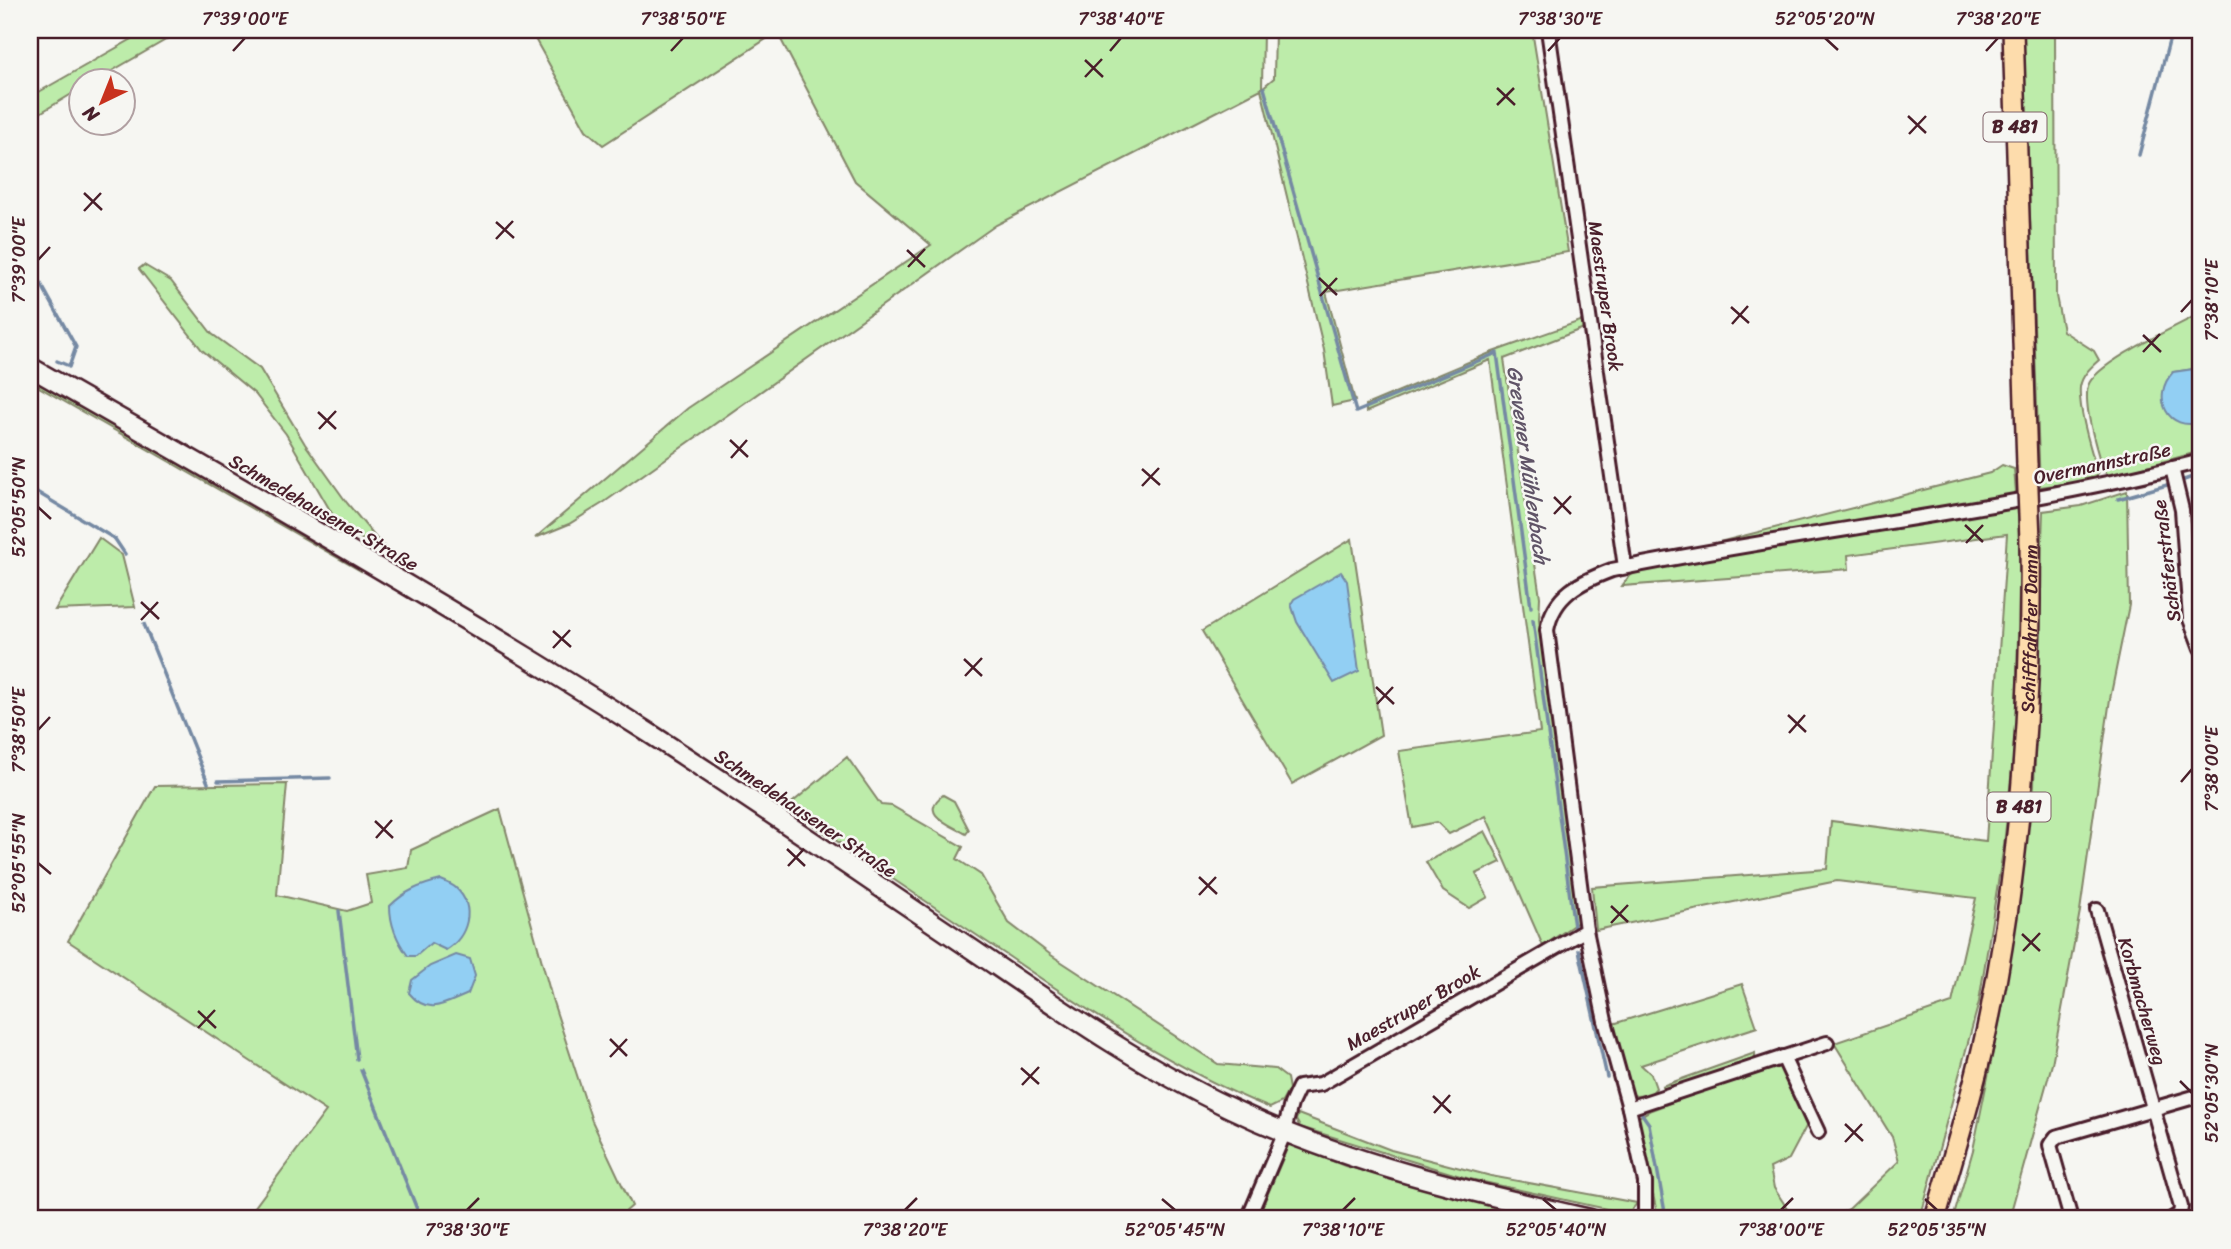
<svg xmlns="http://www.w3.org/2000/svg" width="2231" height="1249" viewBox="0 0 2231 1249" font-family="Sriracha,sans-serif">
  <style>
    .green { fill: #bdecaa; stroke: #84866a; stroke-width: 2 }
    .water { fill: #92cff3; stroke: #7589a3; stroke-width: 2 }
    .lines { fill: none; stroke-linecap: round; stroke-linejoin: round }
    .stream { stroke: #7589a3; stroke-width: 3.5 }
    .street-casing { stroke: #4a1f2b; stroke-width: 18 }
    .secondary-casing { stroke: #4a1f2b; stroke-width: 23 }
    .primary-casing { stroke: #4a1f2b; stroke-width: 24 }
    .street { stroke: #f6f6f2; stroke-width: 12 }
    .secondary { stroke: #f6f6f2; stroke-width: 18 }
    .primary { stroke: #fddcac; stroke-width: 19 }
    .primary-bridge-casing { stroke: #4a1f2b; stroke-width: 24; stroke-linecap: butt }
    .primary-bridge { stroke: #fddcac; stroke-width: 19 }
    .ticks { fill: none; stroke: #4a1f2b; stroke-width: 2.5 }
    .labels { text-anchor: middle; stroke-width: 5; stroke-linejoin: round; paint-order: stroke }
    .shield { fill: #f6f6f2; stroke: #7e6067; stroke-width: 2 }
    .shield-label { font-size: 18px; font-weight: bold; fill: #4a1f2b }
    .street-label { font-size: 19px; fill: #4a1f2b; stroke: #f6f6f2 }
    .water-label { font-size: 21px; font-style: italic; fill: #605467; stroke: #f6f6f2 }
    .neatline { fill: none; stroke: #4a1f2b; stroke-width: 2.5 }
    .ticks-label { font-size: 18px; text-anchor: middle; fill: #4a1f2b }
  </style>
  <rect width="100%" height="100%" fill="#f6f6f2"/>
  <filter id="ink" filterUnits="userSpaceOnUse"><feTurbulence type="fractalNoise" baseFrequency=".0143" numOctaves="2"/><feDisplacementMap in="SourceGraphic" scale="14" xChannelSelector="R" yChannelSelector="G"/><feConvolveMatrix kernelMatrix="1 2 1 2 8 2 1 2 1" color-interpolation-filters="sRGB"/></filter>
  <g filter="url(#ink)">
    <g class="green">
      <path d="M148,30H183L96,80H80V89L30,119V97Z"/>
      <path d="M530,30H1263L1262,88L1274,78L1275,30H1532L1568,252L1326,292L1355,401L1332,406L1324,350L1261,89L996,225L603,503L569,524L535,538L688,408L931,245L855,181L777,32L603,145L586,130Z"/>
      <path d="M2023,30H2055L2056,296L2063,331L2094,351L2099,360C2091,367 2082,375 2080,387C2078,409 2091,451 2098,473L2093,480L2040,487Z"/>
      <path d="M144,265L171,281L212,334L260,369L305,444L347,503L380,543L392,553L378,549L338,524L286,434L255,394L202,350L139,269Z"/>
      <path d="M2201,313V368L2173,372L2199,423L2201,422V451L2111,476L2103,471C2097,451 2083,406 2088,386C2094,364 2179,325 2201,313Z"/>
      <path d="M1583,320L1584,328L1504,359L1540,597L1539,620L1578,922L1543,946L1486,816L1449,834L1437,822L1412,827L1399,751L1540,732L1490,360L1366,412V405L1490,353Z"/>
      <path d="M30,375L363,566L361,571L30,382Z"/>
      <path d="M2002,465L2014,469L2020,539L2016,731L2004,845L1979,1002L1920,1219H1829L1849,1209L1899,1161L1892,1137L1834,1043L1952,1003L1976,898L1837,881L1596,930L1592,887L1827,869L1831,821L1986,841L2007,534L1848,555L1849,569L1622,586L1629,576L1684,551L1990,473Z"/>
      <path d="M2201,468V620L2194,605L2190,536L2196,482L2194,470Z"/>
      <path d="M2127,491L2129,605L2110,699L2080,911L2052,1064L2009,1219H1953L1973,1150L2002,1008L2034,786L2043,511L2081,506Z"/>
      <path d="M99,538L122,555L135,607L55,610Z"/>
      <path d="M1352,539L1381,735L1292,784L1202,631Z"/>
      <path d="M847,757L881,805L892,806L963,847L957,859L981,875L1009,923L1051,955L1218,1064L1275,1069L1287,1078L1289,1089L1282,1102L1270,1108C1176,1070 1091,1013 1008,956C934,907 860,857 787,807Z"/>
      <path d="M287,784L277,895L347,911L371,903L366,875L408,868L411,850L500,809L553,1002L592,1121L632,1206L617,1219H246L326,1111L68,941L155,786Z"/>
      <path d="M943,795L954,801L969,830L966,834C949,824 918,814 943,795Z"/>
      <path d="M1485,831L1501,862L1476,874L1488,897L1469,908L1443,891L1426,862Z"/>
      <path d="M1742,984L1757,1027L1641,1065L1651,1074L1656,1088L1650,1095L1636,1096L1629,1092L1613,1024Z"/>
      <path d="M1755,1053V1061L1663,1091L1662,1086Z"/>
      <path d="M1771,1066L1779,1067L1785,1074L1808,1123L1789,1159L1770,1168L1774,1188L1794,1219L1658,1218L1637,1118L1651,1110Z"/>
      <path d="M1298,1114L1391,1150L1491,1176L1637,1203L1629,1214L1470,1179L1300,1127L1296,1120Z"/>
      <path d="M1287,1145H1292L1345,1166L1543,1219H1257L1286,1151L1284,1149Z"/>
    </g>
    <g class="water">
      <path d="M2201,368V422C2168,433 2150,397 2173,372Z"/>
      <path d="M1341,572L1347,581L1359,671L1334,683L1297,622L1291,604L1294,599Z"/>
      <path d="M441,880C446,882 453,885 456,888C477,908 467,937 446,950L431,943L416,956H408C397,941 390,925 390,906C405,891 420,885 441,880Z"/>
      <path d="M456,955L470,959L475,976L468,994C444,1004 428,1016 409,993L412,980L430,966Z"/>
    </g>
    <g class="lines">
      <g class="stream">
        <path d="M1264,88L1356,412L1497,353L1531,607"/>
        <path d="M2139,155L2172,30"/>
        <path d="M35,273L76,347L69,367"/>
        <path d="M57,361L69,366"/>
        <path d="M2184,480L2201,474"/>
        <path d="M30,488L115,539L125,554"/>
        <path d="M2118,499L2167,485"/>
        <path d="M1533,620L1574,927"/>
        <path d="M144,624L208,783"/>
        <path d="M218,781L330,778"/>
        <path d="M339,911L357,1059"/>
        <path d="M1579,950L1607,1077"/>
        <path d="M361,1070L421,1219"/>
        <path d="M1642,1114L1649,1124L1666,1218"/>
      </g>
      <defs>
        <g id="street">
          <path d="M1548,30L1625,567"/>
          <path d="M2172,468L2182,510L2190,619L2201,648"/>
          <path d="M2097,910L2181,1207L2180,1214L2172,1219"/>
          <path d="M1783,1057L1818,1132"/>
          <path d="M1629,1108L1827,1043"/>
          <path d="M1248,1219L1282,1139L1291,1104L1299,1087L1321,1084L1586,930"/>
          <path d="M1645,1219V1182L1629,1108L1605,1021L1586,930L1547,630C1554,594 1580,582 1612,570C1808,530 2008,511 2201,461"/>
          <path d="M2071,1219L2050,1145L2056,1137L2201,1095"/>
        </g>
        <path id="secondary" d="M30,367C238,486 446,604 649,733C762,806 873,883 985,958C1064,1012 1143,1067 1230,1108C1345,1163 1467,1191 1590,1219"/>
        <g id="primary">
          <path d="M2013,30L2027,465"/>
          <path id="s1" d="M1935,1219C1955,1150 1977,1080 1991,1009C2021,855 2032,697 2030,540"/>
        </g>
      </defs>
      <use href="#street" class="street-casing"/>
      <use href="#secondary" class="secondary-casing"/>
      <use href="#primary" class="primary-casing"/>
      <use href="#street" class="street"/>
      <use href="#secondary" class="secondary"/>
      <use href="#primary" class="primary"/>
      <defs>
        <path id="primary-bridge" d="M2027,465L2030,540"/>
      </defs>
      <use href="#primary-bridge" class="primary-bridge-casing"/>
      <use href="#primary-bridge" class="primary-bridge"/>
    </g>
  </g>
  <path class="ticks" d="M1825,38L1838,50M233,51L245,38M671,51L683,38M1110,51L1121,38M1548,51L1560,38M1986,51L1998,38M1085,60L1103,77M1085,77L1102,59M1497,88L1515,105M1497,105L1514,88M1908,116L1926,133M1909,134L1926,116M84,193L102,210M84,211L101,193M496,222L514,238M496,239L513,221M907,250L925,267M38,260L50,247M908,267L925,249M1319,278L1337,295M1320,296L1337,278M1731,307L1749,323M2181,312L2192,300M1732,324L1748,306M2143,335L2161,352M2143,352L2160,334M318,412L336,429M319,429L336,411M730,440L748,457M731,458L747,440M1142,469L1160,485M1142,486L1159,468M1554,497L1571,514M38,507L51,519M1554,514L1571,496M1965,525L1983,542M1966,543L1983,525M141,602L159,619M141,620L158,602M553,631L571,647M553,648L570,630M964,659L982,676M965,676L982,658M1376,687L1394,704M1377,704L1393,687M1788,715L1806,732M38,730L50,717M1789,733L1805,715M2181,782L2192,769M375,821L393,838M376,838L392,820M787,849L805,866M38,863L51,874M788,866L804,849M1199,877L1217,894M1199,895L1216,877M1611,906L1628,922M1611,923L1628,905M2022,934L2040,951M2023,951L2040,933M198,1011L216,1028M198,1028L215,1010M610,1039L627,1056M610,1057L627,1039M1021,1068L1039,1084M2180,1081L2192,1093M1022,1085L1039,1067M1433,1096L1451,1113M1434,1113L1450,1095M1845,1124L1863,1141M1845,1142L1862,1124M1162,1199L1175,1210M1543,1199L1556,1210M1925,1199L1937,1210M467,1210L479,1198M905,1210L917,1198M1343,1210L1355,1198M1781,1210L1793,1198"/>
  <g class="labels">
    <g class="shield">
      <rect x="1983.5" y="112.5" width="63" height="29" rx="5"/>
      <rect x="1987.5" y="792.5" width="63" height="29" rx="5"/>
    </g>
    <g class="shield-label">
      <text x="2015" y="133">B 481</text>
      <text x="2019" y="813">B 481</text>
    </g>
    <g class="street-label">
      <text transform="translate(1606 296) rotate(82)" y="7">Maestruper Brook</text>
      <text transform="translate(2102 463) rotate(-12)" y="7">Overmannstraße</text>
      <text transform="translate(324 512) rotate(30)" y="7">Schmedehausener Straße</text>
      <text transform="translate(2166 561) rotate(-97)" y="7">Schäferstraße</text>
      <text dy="7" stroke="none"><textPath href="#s1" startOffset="600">Schifffahrter Damm</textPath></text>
      <text transform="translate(806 813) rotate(34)" y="7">Schmedehausener Straße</text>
      <text transform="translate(2143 1001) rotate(74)" y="7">Korbmacherweg</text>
      <text transform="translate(1413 1007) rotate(-30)" y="7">Maestruper Brook</text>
    </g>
    <g class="water-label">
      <text transform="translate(1528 465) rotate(82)" y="7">Grevener Mühlenbach</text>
    </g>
  </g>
  <rect width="2231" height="1249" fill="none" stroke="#f6f6f2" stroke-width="77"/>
  <g transform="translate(102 102) rotate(223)"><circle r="33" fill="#f6f6f2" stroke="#b1a0a2" stroke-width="2"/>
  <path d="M0-5L12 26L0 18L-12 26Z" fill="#c8321e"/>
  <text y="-10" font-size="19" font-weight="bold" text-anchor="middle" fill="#4a1f2b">N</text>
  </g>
  <rect x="38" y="38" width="2154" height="1172" class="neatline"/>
  <g class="ticks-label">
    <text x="245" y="25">7°39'00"E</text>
    <text x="683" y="25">7°38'50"E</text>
    <text x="1121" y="25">7°38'40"E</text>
    <text x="1560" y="25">7°38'30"E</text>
    <text x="1825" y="25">52°05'20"N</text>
    <text x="1998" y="25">7°38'20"E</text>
    <text transform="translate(19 260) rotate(-90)" y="6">7°39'00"E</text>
    <text transform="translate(2212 300) rotate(-90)" y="6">7°38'10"E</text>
    <text transform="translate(19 507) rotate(-90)" y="6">52°05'50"N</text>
    <text transform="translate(19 730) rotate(-90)" y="6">7°38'50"E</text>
    <text transform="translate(2212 769) rotate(-90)" y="6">7°38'00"E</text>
    <text transform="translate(19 863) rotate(-90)" y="6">52°05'55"N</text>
    <text transform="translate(2212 1093) rotate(-90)" y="6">52°05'30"N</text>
    <text x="467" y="1236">7°38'30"E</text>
    <text x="905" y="1236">7°38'20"E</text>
    <text x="1175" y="1236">52°05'45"N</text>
    <text x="1343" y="1236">7°38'10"E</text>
    <text x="1556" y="1236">52°05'40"N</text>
    <text x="1781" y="1236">7°38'00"E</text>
    <text x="1937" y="1236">52°05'35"N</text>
  </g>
</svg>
